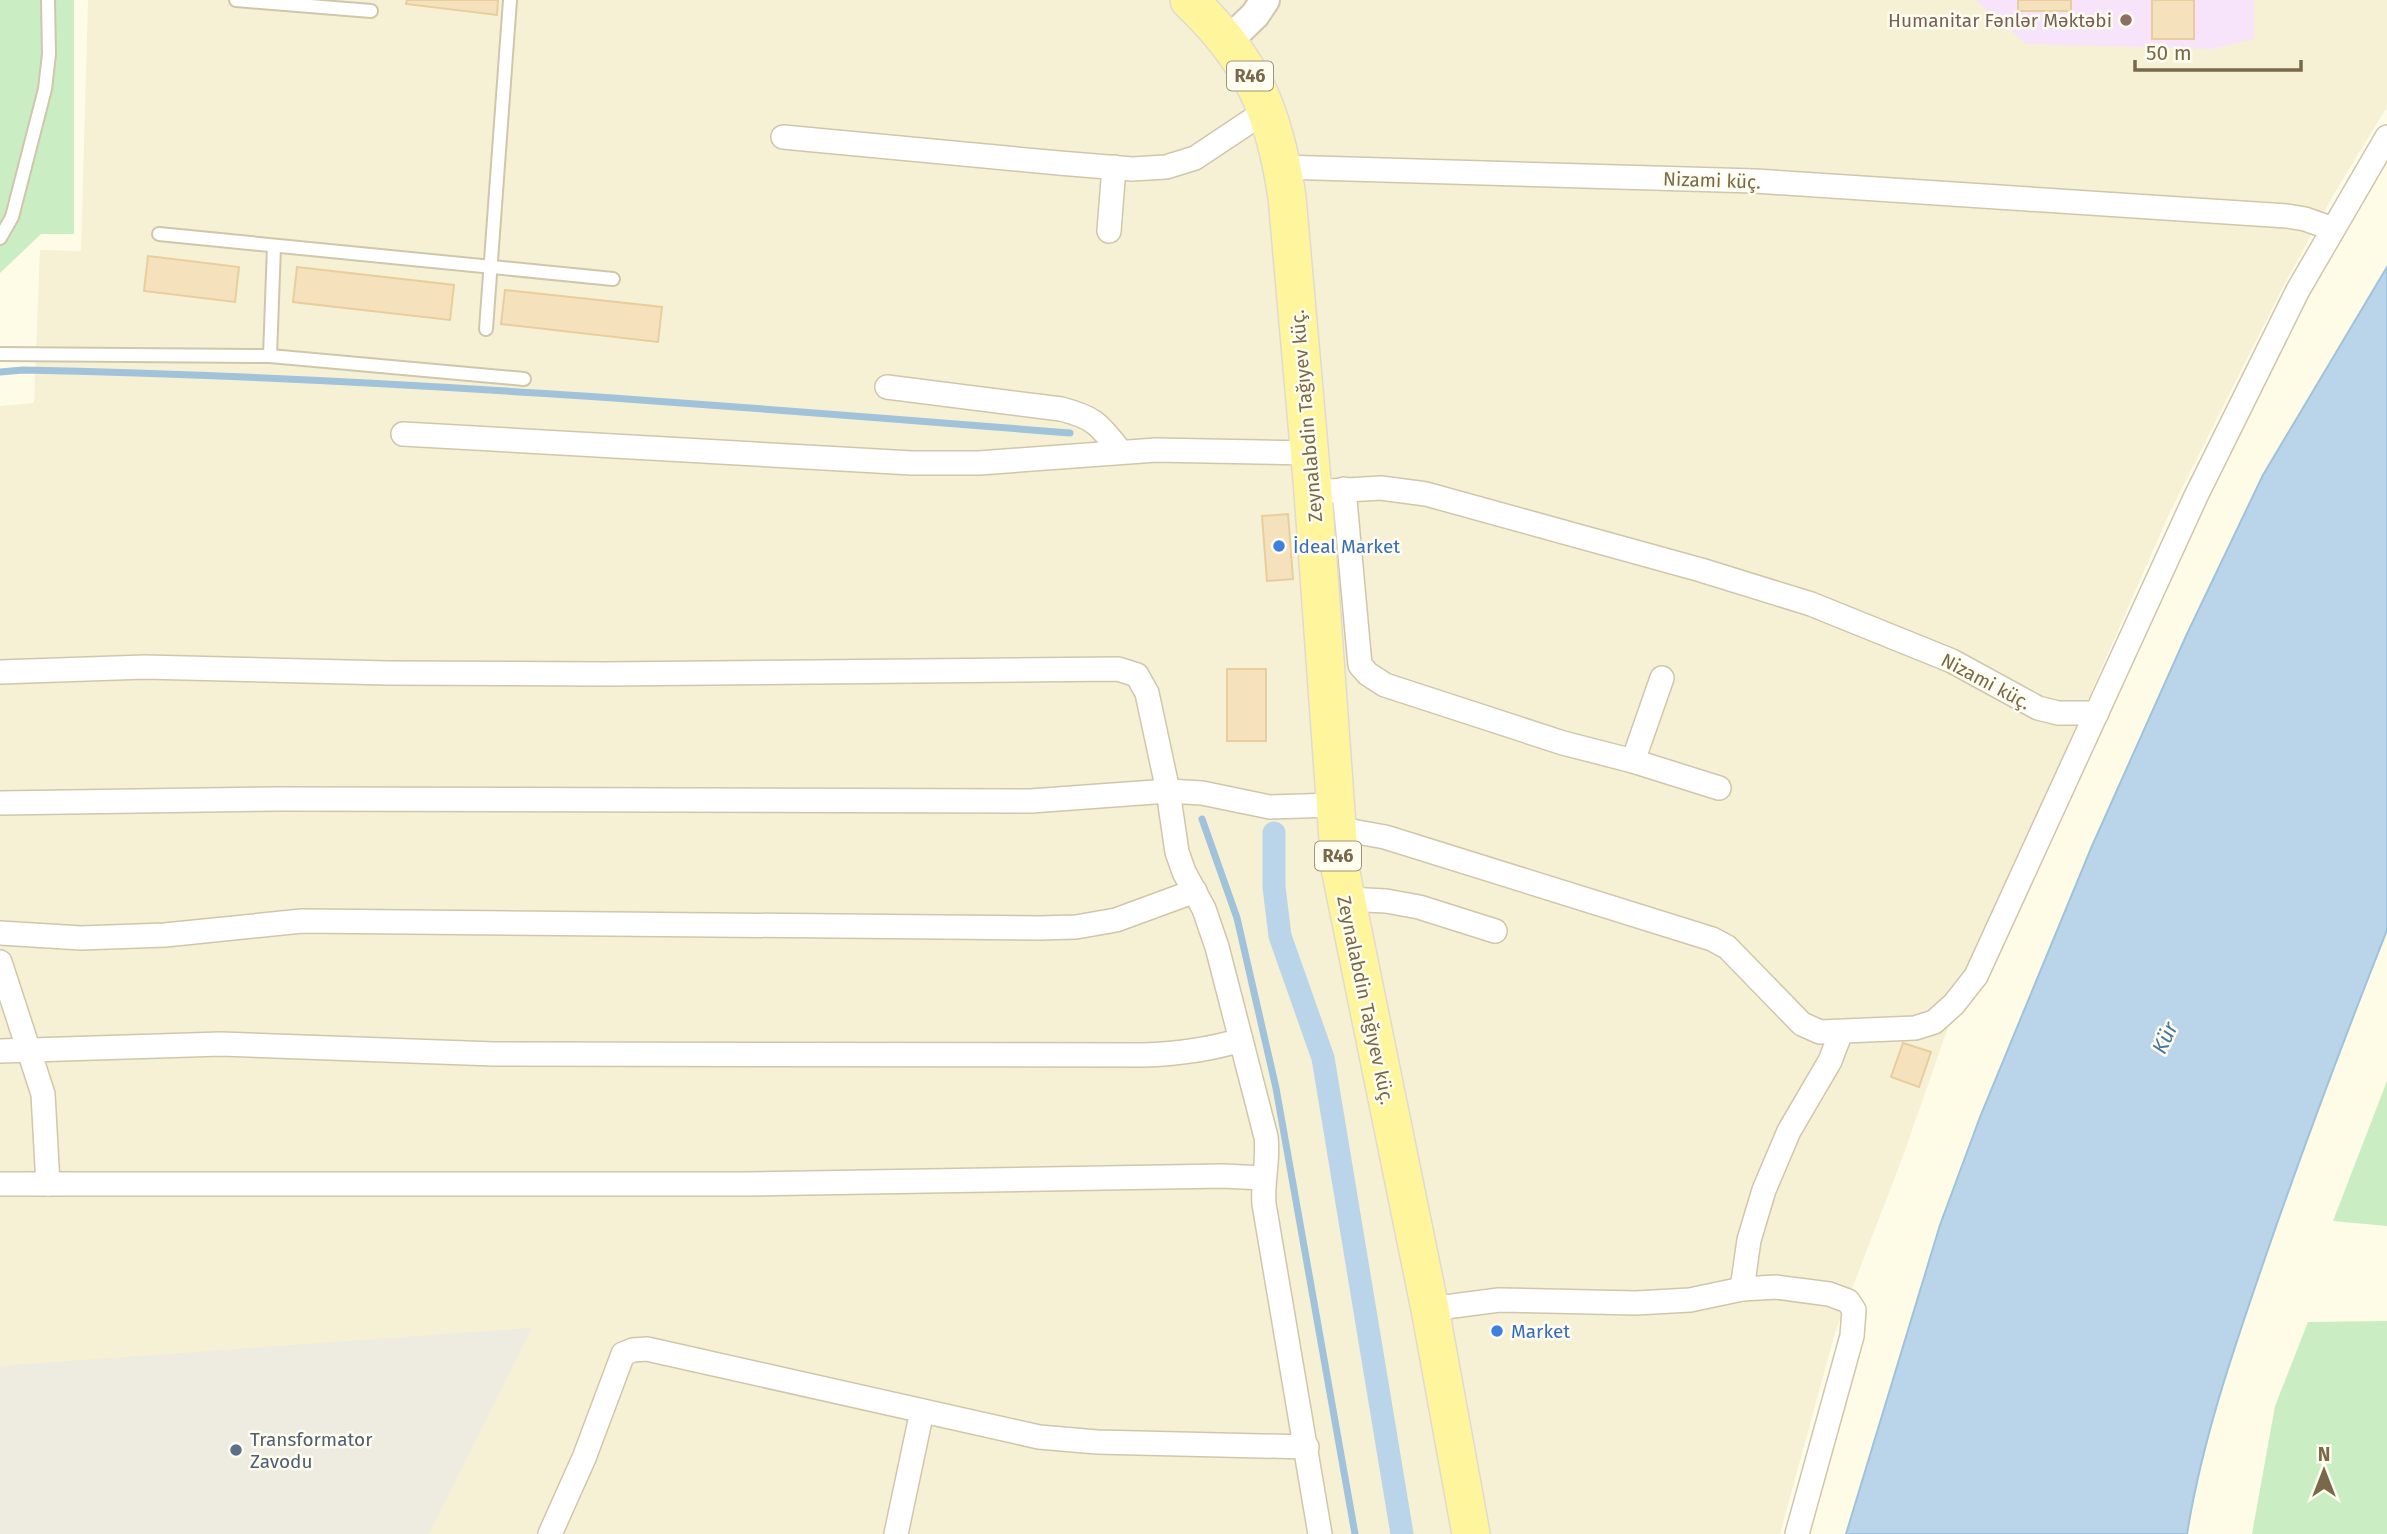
<svg xmlns="http://www.w3.org/2000/svg" width="2387" height="1534" viewBox="0 0 2387 1534" font-family="'Fira Sans',sans-serif">
  <style>
    .residential { fill: #f6f0d5 }
    .industrial { fill: #eeebe1 }
    .education { fill: #f8e4fa }
    .green { fill: #caedc4 }
    .water { fill: #bad5e9; stroke: #a0c2db; stroke-width: 2 }
    .lines { fill: none; stroke-linecap: round; stroke-linejoin: round }
    .stream { stroke: #a0c2db; stroke-width: 7 }
    .canal { stroke: #bad5e9; stroke-width: 23 }
    .building { fill: #f5e2bd; stroke: #e8ce9d; stroke-width: 2 }
    .service-casing { stroke: #d0c6ac; stroke-width: 16 }
    .minor-casing { stroke: #d0c6ac; stroke-width: 26 }
    .tertiary-casing { stroke: #d0c6ac; stroke-width: 32 }
    .primary-casing { stroke: #dfdbd3; stroke-width: 40 }
    .service { stroke: #fff; stroke-width: 12 }
    .minor { stroke: #fff; stroke-width: 23 }
    .tertiary { stroke: #fff; stroke-width: 28 }
    .primary { stroke: #fff59d; stroke-width: 37 }
    .education-dot { fill: #8d6e63; stroke: #fffdef; stroke-width: 2.5 }
    .shop-dot { fill: #3f7fe0; stroke: #fffdef; stroke-width: 2.5 }
    .service-dot { fill: #5c6f8a; stroke: #fffdef; stroke-width: 2.5 }
    .labels { text-anchor: middle; stroke-width: 5; stroke-linejoin: round; paint-order: stroke }
    .shield { fill: #fffdef; stroke: #a1957b; stroke-width: 2 }
    .shield-label { font-size: 18px; font-weight: bold; fill: #796849 }
    .education-label { font-size: 19px; fill: #785e54; stroke: #fffdef; text-anchor: end }
    .street-label { font-size: 19px; fill: #796849; stroke: #fffdef }
    .shop-label { font-size: 19px; fill: #366cbe; stroke: #fffdef; text-anchor: start }
    .service-label { font-size: 19px; fill: #4e5e75; stroke: #fffdef; text-anchor: start }
    .water-label { font-size: 21px; font-style: italic; fill: #47779d; stroke: #fffdef }
  </style>
  <rect width="100%" height="100%" fill="#fefbe7"/>
  <path class="residential" d="M88,0H2387V107L2335,192L2285,283L2169,514L2040,809L1971,962L1903,1156L1835,1333L1780,1534H0V406L34,403L40,250L81,251Z"/>
  <path class="industrial" d="M532,1328L429,1534H0V1366Z"/>
  <path class="education" d="M1975,0H2254V39L2211,49L2026,44Z"/>
  <g class="green">
    <path d="M0,0H74V234H41L0,273Z"/>
    <path d="M2387,1081V1226L2333,1221Z"/>
    <path d="M2387,1321V1534H2252L2275,1406L2308,1322Z"/>
  </g>
  <path class="water" d="M2387,267V930C2344,1039 2303,1148 2265,1258C2234,1348 2202,1440 2187,1534H1846L1940,1225L1980,1117L2092,846L2186,636L2263,475Z"/>
  <g class="lines">
    <g class="stream">
      <path d="M0,372L23,370C373,377 721,405 1070,433"/>
      <path d="M1202,819L1237,918L1276,1088L1355,1534"/>
    </g>
    <path class="canal" d="M1274,833V887L1280,936L1323,1058L1402,1534"/>
  </g>
  <g class="building">
    <path d="M407,0H498L497,15L406,4Z"/>
    <rect x="2018" y="0" width="53" height="11"/>
    <rect x="2152" y="0" width="42" height="39"/>
    <path d="M148,256L239,267L235,302L144,291Z"/>
    <path d="M297,267L454,285L450,320L293,302Z"/>
    <path d="M505,290L662,307L658,342L501,324Z"/>
    <path d="M1288,514L1293,579L1267,581L1262,516Z"/>
    <rect x="1227" y="669" width="39" height="72"/>
    <path d="M1903,1043L1931,1052L1919,1087L1891,1077Z"/>
  </g>
  <g class="lines">
    <defs>
      <g id="service">
        <path d="M236,0L371,11"/>
        <path d="M159,234L613,279"/>
        <path d="M0,238L12,217L45,89L49,54L48,0"/>
        <path d="M486,329L510,0"/>
        <path d="M0,354L270,356L524,379"/>
        <path d="M270,356L274,246"/>
      </g>
      <g id="minor">
        <path d="M783,137L1059,163L1132,169L1166,167L1195,158L1267,110"/>
        <path d="M1282,167L1755,181L2287,216L2305,219L2333,229"/>
        <path d="M1109,231L1114,167"/>
        <path d="M887,387L1061,409C1096,418 1099,425 1121,452"/>
        <path d="M403,434L912,463H979L1156,450L1309,453"/>
        <path d="M1344,489L1360,665L1368,674L1385,685L1563,743L1633,761L1719,788"/>
        <path d="M1313,492L1381,488L1426,494L1701,570L1811,604L1952,661L2038,708L2058,713H2097"/>
        <path d="M0,672L145,667L388,673L605,674L1118,669L1137,675L1147,693L1168,791L1177,852L1184,872L1204,909L1217,947L1266,1137C1269,1160 1262,1181 1264,1204L1320,1534"/>
        <path d="M1633,761L1662,678"/>
        <path d="M0,803L280,799L1031,801L1168,791L1202,793L1270,807L1333,805"/>
        <path d="M1335,828L1385,837L1712,939L1727,947L1802,1024L1820,1032L1915,1028L1934,1022L1954,1004L1976,976L2196,496L2298,290L2387,137"/>
        <path d="M1346,899L1386,901L1419,907L1495,931"/>
        <path d="M0,933L81,938L165,935L302,921L1039,928L1076,927L1116,920L1195,891"/>
        <path d="M0,962L43,1094L48,1184"/>
        <path d="M0,1051L221,1044L494,1054L1143,1055C1177,1054 1208,1050 1241,1040"/>
        <path d="M0,1184H746L1223,1176L1263,1178"/>
        <path d="M1742,1289L1749,1240L1764,1190L1789,1131L1830,1061L1841,1032"/>
        <path d="M1430,1309L1499,1300L1636,1303L1690,1300L1742,1289L1776,1287L1829,1294L1848,1301L1854,1310L1852,1336L1797,1534"/>
        <path d="M550,1534L584,1458L623,1354L633,1350L647,1349L1039,1437L1097,1442L1307,1447"/>
        <path d="M896,1534L922,1411"/>
      </g>
      <path id="tertiary" d="M1228,41L1255,15L1265,0"/>
      <path id="primary" d="M1189,0C1253,61 1274,111 1287,197L1313,492L1340,868L1430,1309L1471,1534"/>
    </defs>
    <use href="#service" class="service-casing"/>
    <use href="#minor" class="minor-casing"/>
    <use href="#tertiary" class="tertiary-casing"/>
    <use href="#primary" class="primary-casing"/>
    <use href="#service" class="service"/>
    <use href="#minor" class="minor"/>
    <use href="#tertiary" class="tertiary"/>
    <use href="#primary" class="primary"/>
  </g>
  <circle class="education-dot" cx="2126" cy="20" r="7"/>
  <g class="shop-dot">
    <circle cx="1279" cy="546" r="7"/>
    <circle cx="1497" cy="1331" r="7"/>
  </g>
  <circle class="service-dot" cx="236" cy="1450" r="7"/>
  <g class="labels">
    <g class="shield">
      <rect x="1227" y="61.5" width="46" height="29" rx="5"/>
      <rect x="1315" y="841.5" width="46" height="29" rx="5"/>
    </g>
    <g class="shield-label">
      <text x="1250" y="82">R46</text>
      <text x="1338" y="862">R46</text>
    </g>
    <g class="education-label">
      <text x="2112" y="27">Humanitar Fənlər Məktəbi</text>
    </g>
    <g class="street-label">
      <text transform="translate(1712 180) rotate(2)" y="7">Nizami küç.</text>
      <text transform="translate(1306 416) rotate(-95)" y="7">Zeynalabdin Tağıyev küç.</text>
      <text transform="translate(1986 681) rotate(28)" y="7">Nizami küç.</text>
      <text transform="translate(1366 1000) rotate(78)" y="7">Zeynalabdin Tağıyev küç.</text>
    </g>
    <g class="shop-label">
      <text x="1293" y="553">İdeal Market</text>
      <text x="1511" y="1338">Market</text>
    </g>
    <g class="service-label">
      <text x="250" y="1446">Transformator<tspan x="250" dy="22">Zavodu</tspan></text>
    </g>
    <g class="water-label">
      <text transform="translate(2165 1038) rotate(-65)" y="7">Kür</text>
    </g>
  </g>
  <g transform="translate(2324 1471)" stroke="#fffdef" stroke-width="5" paint-order="stroke">
  <path d="M0-5L12 26L0 18L-12 26Z" fill="#796849"/>
  <text y="-10" font-size="19" font-weight="bold" text-anchor="middle" fill="#796849">N</text>
  </g>
  <path d="M2135 60v10h166v-10" fill="none" stroke="#796849" stroke-width="3.5"/>
  <text x="2146" y="60" font-size="21" fill="#796849" stroke="#fffdef" stroke-width="5" paint-order="stroke">50 m</text>
</svg>
